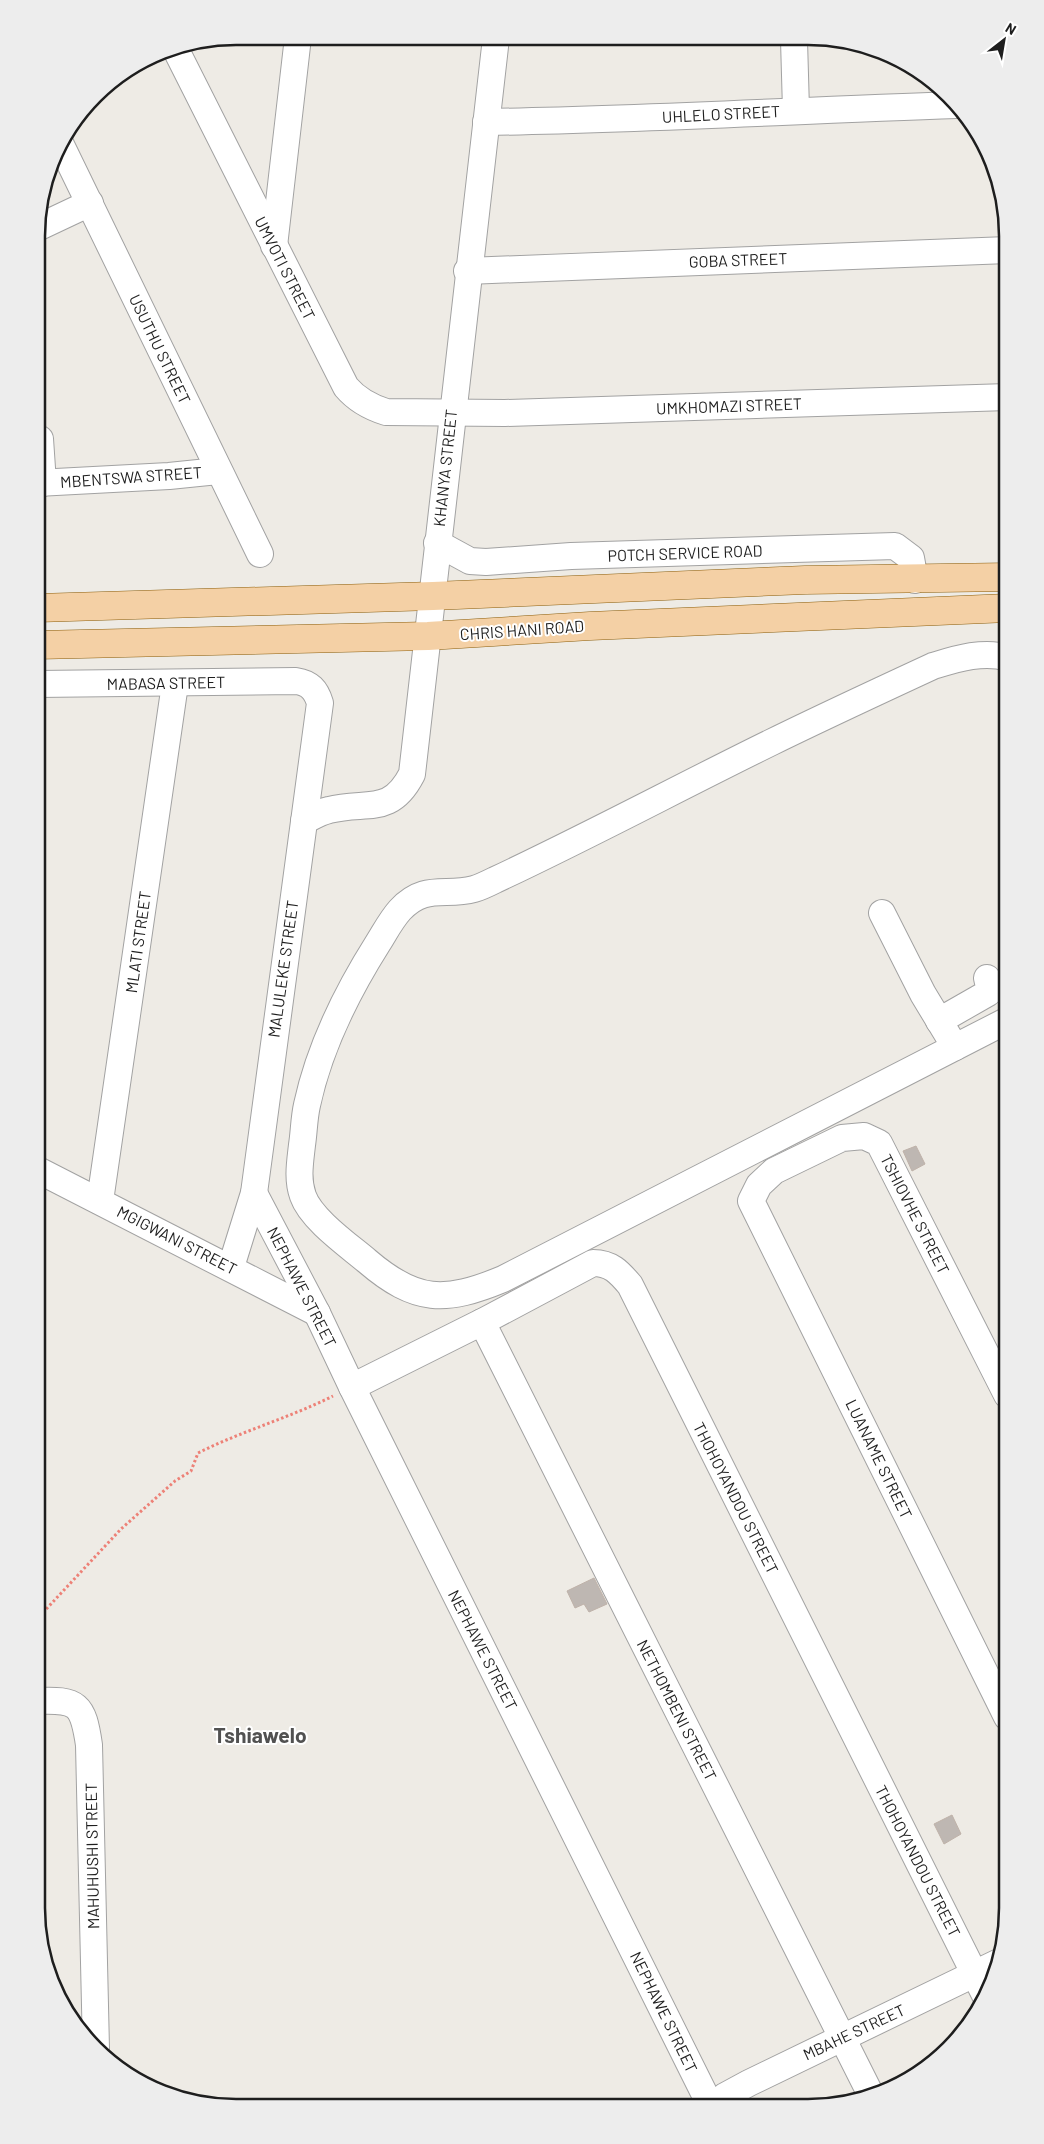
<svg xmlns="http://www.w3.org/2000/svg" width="1044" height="2144" viewBox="0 0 1044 2144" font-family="Barlow,sans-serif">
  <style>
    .building { fill: #beb7b2; stroke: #bfb2a9 }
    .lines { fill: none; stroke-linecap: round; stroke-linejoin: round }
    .minor-casing { stroke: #a2a2a2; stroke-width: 28 }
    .major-casing { stroke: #8c5f0d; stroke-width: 29 }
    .path { stroke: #ed8177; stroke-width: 3; stroke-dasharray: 2.5 2.5; stroke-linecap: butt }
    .minor { stroke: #fff; stroke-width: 26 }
    .major { stroke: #f4d0a5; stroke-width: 28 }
    .labels { text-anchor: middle; stroke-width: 4; stroke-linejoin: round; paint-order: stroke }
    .street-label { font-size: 16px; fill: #1e1e1e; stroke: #fff }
    .district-label { font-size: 21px; font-weight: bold; fill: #515151; stroke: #fff }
    .rim { fill: none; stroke: #1e1e1e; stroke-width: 2.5 }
  </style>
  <rect width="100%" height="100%" fill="#eeebe5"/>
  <g class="building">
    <path d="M916,1146L925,1164L912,1171L903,1151Z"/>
    <path d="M594,1578L607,1604L589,1612L584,1604L575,1608L567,1591Z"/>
    <path d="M952,1815L961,1834L944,1844L934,1824Z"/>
  </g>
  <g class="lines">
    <defs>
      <g id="minor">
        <path d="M794,40L796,110"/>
        <path d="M175,48L346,387C357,400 370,407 386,412L505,413L1008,397"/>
        <path d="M486,122C643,120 800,110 957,105"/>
        <path d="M60,143L260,554"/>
        <path d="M37,228L90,203"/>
        <path d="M274,246L298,37"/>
        <path d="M467,271L1008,250"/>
        <path d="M40,439L43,483"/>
        <path d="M37,483L169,476L218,471"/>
        <path d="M437,543L470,561L486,562L571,556L895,546L911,558L915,580"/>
        <path d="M37,684L296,681C310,683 316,690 320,703L254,1193L231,1267"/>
        <path d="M304,821C312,817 320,812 329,810C366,800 390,817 412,774L496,38"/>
        <path d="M882,913L923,994L955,1047"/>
        <path d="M1008,1020L503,1279C445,1303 416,1303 367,1261C348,1245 311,1219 303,1196C297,1179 300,1163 302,1145C304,1132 304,1118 307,1105C319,1049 347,992 378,943C385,932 391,920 400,910C425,883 445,897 474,889C481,887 489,883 495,880C589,836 680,787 772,742C825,716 879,691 933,666C956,659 984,650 1008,658"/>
        <path d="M939,1021L988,993L989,987L987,978"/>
        <path d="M36,1169L317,1313"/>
        <path d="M254,1193L317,1313L352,1387L711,2107"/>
        <path d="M100,1201L175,684"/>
        <path d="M482,1322L872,2097"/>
        <path d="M352,1387L482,1322L593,1263C611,1263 619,1272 630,1285L985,1995"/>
        <path d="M36,1701C78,1699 83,1704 89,1745L96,2049"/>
        <path d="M1007,1717L751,1201L759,1185L774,1171L842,1138L864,1136L879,1143L1007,1395"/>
        <path d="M711,2107L725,2096L749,2083L999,1962"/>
      </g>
      <g id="major">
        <path d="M37,608L433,596L805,580L1008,577"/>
        <path d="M37,645L428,636L590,626L1008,608"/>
      </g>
    </defs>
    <use href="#minor" class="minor-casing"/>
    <use href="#major" class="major-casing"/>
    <path class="path" d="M36,1620L121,1529L175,1481L191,1471L198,1453C242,1431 289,1418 333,1396"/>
    <use href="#minor" class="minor"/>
    <use href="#major" class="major"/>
  </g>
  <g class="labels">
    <g class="street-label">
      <text transform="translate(721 114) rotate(-3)" y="6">UHLELO STREET</text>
      <text transform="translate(738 260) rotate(-2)" y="6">GOBA STREET</text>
      <text transform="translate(285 268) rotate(63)" y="6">UMVOTI STREET</text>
      <text transform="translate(160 349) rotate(64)" y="6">USUTHU STREET</text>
      <text transform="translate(729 406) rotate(-2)" y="6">UMKHOMAZI STREET</text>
      <text transform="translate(445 468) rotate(-84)" y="6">KHANYA STREET</text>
      <text transform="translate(131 477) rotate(-4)" y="6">MBENTSWA STREET</text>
      <text transform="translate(685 553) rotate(-2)" y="6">POTCH SERVICE ROAD</text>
      <text transform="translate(522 630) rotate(-4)" y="6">CHRIS HANI ROAD</text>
      <text transform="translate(166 683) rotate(-1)" y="6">MABASA STREET</text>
      <text transform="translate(138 942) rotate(-82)" y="6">MLATI STREET</text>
      <text transform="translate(283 969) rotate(-82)" y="6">MALULEKE STREET</text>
      <text transform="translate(915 1214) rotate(63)" y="6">TSHIOVHE STREET</text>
      <text transform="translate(177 1240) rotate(27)" y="6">MGIGWANI STREET</text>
      <text transform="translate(302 1287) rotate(63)" y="6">NEPHAWE STREET</text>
      <text transform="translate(879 1459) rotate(64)" y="6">LUANAME STREET</text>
      <text transform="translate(736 1498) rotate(63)" y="6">THOHOYANDOU STREET</text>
      <text transform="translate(483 1650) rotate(63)" y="6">NEPHAWE STREET</text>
      <text transform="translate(677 1710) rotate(63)" y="6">NETHOMBENI STREET</text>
      <text transform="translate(92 1856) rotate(-91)" y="6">MAHUHUSHI STREET</text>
      <text transform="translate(918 1861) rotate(63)" y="6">THOHOYANDOU STREET</text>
      <text transform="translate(664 2012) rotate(64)" y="6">NEPHAWE STREET</text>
      <text transform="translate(854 2032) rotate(-25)" y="6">MBAHE STREET</text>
    </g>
    <g class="district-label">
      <text x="260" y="1743">Tshiawelo</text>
    </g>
  </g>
  <path d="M0 0H1044V2144H0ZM236 45H808A191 191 0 0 1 999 236V1908A191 191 0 0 1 808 2099H236A191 191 0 0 1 45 1908V236A191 191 0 0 1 236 45Z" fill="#ededed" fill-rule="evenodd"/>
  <path class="rim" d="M236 45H808A191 191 0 0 1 999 236V1908A191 191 0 0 1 808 2099H236A191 191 0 0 1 45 1908V236A191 191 0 0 1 236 45Z"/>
  <g transform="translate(1004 40) rotate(31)" stroke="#ffffff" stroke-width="4" paint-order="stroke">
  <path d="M0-4L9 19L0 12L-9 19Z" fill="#1e1e1e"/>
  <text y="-8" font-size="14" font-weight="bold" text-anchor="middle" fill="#1e1e1e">N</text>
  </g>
</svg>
